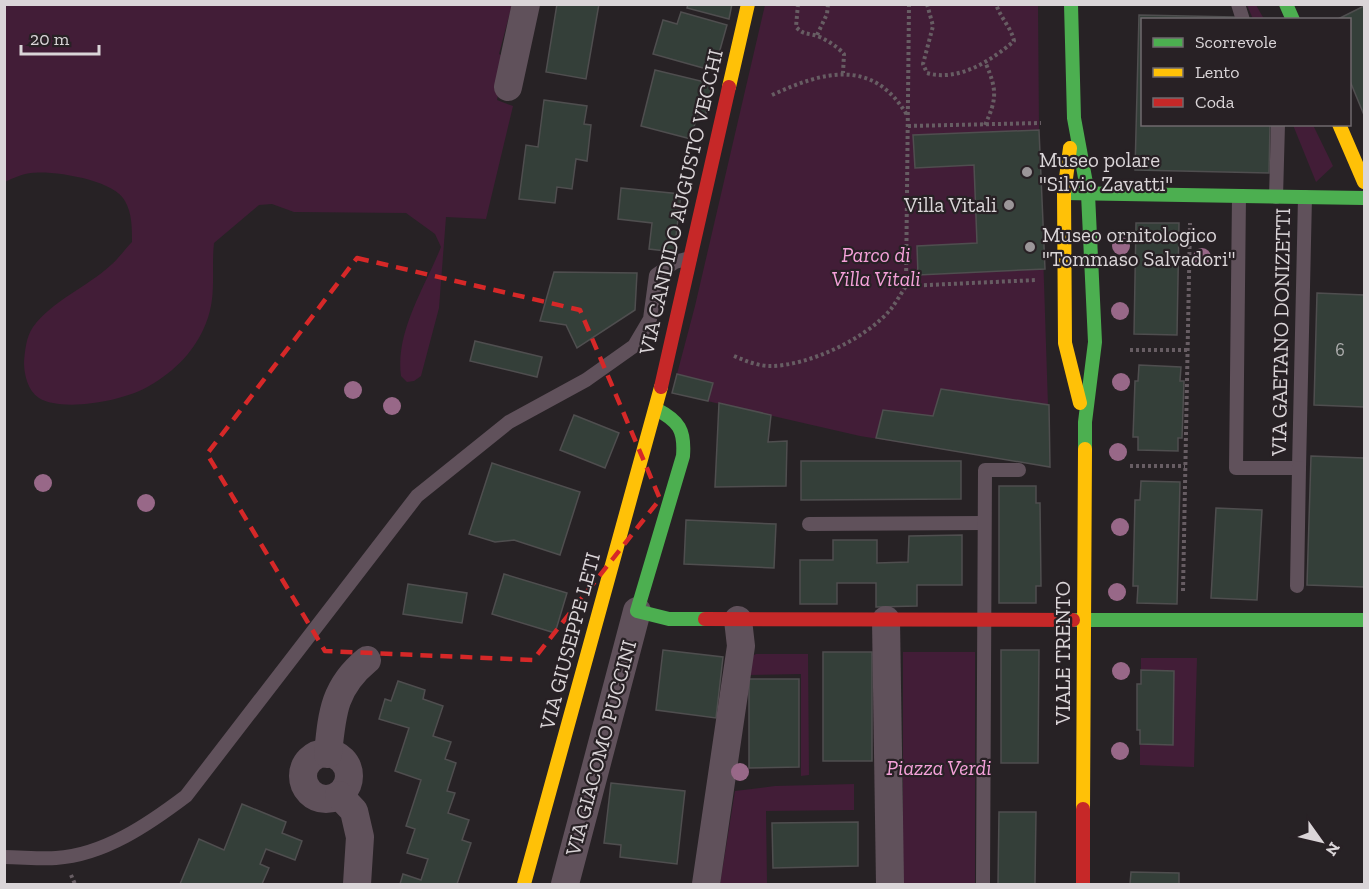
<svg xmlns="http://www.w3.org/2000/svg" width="1369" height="889" viewBox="0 0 1369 889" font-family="'Zilla Slab',serif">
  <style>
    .green { fill: #421d37 }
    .building { fill: #343f39; stroke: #4f4e4f; stroke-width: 1.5 }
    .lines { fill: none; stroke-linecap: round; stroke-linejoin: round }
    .path { stroke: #675d63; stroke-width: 4; stroke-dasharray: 3 3; stroke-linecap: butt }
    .lane { stroke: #60515b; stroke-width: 14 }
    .street { stroke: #60515b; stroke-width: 28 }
    .fast { stroke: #4caf50; stroke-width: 14 }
    .slow { stroke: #ffc107; stroke-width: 14 }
    .jam { stroke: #c62828; stroke-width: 14 }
    .tree { fill: #986888 }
    .marked { fill: none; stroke: #d62828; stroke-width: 4.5; stroke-dasharray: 12 8; stroke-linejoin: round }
    .poi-dot { fill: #9b9699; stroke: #282125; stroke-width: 2 }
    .labels { text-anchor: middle; stroke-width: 4.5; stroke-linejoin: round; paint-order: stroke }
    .number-label { font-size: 18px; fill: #b0b0b0 }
    .poi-label { font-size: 21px; fill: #dad5d8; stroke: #282125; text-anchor: start }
    .street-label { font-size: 21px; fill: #dad5d8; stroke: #282125 }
    .park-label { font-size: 21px; font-style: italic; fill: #f4a1d9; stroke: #282125 }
  </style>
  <rect width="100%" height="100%" fill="#272225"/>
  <g class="green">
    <path d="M5,5H512L499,54L506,58L497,100L513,106L486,219L446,217L439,308L421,376L414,381L407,382L401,376C395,332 425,287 441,247L435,234L406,213L294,212L272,204L259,205L214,243C211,270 217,297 206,323C195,351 175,371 149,386C127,400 63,413 39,398C28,391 24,375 24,362C25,351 26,337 33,327C52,301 87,287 111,265C119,258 125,249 132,242C132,228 132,213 125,201C115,180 53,170 31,173C22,174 13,178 5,182Z"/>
    <path d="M765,5H1038L1039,130L1050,467L860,436L672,393L695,306Z"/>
    <path d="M1247,5H1256L1264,19H1253Z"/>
    <path d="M1293,125H1313L1333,166L1316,182Z"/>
    <rect x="903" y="652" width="72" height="232"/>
    <path d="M756,654H808L809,775L801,776V674L745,675L752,656Z"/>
    <path d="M1141,658H1197L1194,767L1140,765V744H1173L1174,671L1141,670Z"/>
    <path d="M854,784V810L766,811L767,884H720L735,791L775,786Z"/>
  </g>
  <g class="building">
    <path d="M557,4H599L586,79L546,72Z"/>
    <path d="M688,4H732L729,19L687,8Z"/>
    <path d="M1364,6V115L1350,81V20H1336Z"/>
    <path d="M681,12L727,25L714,71L653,54L663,20L677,24Z"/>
    <path d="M1139,15L1235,17V20H1142V124H1270L1269,173L1135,170Z"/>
    <path d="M655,70L713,84L705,117L697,115L691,139L641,126Z"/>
    <path d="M544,100L587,106L584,124L591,125L587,161L576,159L572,189L557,187L555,203L519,199L526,145L538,147Z"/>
    <path d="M1039,130L1045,269L918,275L917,246L977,243L974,165L915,168L913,135Z"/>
    <path d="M621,188L681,194L674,252L649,249L652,223L618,219Z"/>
    <path d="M1136,223H1179L1177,335L1134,334Z"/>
    <path d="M554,272L637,273L635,310L577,348L566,325L540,321Z"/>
    <path d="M1317,293L1364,295V407L1314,405Z"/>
    <path d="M475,341L542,357L537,377L470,361Z"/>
    <path d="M1139,365L1181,367L1180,381H1184L1182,438H1178V451L1138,450V437H1133L1135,381H1138Z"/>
    <path d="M677,374L713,383L708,401L672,393Z"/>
    <path d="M941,389L1049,405L1050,467L876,438L883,410L933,416Z"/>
    <path d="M719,403L771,415L768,442L787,441L786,486L715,487Z"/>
    <path d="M574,415L619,433L605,468L560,450Z"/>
    <path d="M1311,456L1364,458V587L1307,585Z"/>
    <path d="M801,461H961V499L801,500Z"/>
    <path d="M492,463L580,492L560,555L514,540L495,542L469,534Z"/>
    <path d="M1141,481L1180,482L1177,604L1137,603L1138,586H1133L1135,500H1140Z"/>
    <path d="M999,486H1036V503H1040L1041,586H1036V603H999Z"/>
    <path d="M1216,508L1262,510L1257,600L1211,598Z"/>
    <path d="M686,520L776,524L774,568L684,564Z"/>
    <path d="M962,535V585H917V606L876,607V583H837V604H800V560H833V540H877V563L908,562L909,536Z"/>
    <path d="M504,574L567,593L555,633L492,614Z"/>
    <path d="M408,584L467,593L462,623L403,614Z"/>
    <path d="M663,650L723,657L716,718L656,710Z"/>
    <path d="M1001,650H1039L1038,763H1001Z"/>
    <rect x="823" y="652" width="49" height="109"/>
    <path d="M1141,670L1174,671L1173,745L1140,744V730H1137V684H1141Z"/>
    <path d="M749,679H799V767L749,768Z"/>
    <path d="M398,681L425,690L423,699L443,706L433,736L451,742L445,759L456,763L447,791L455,793L448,813L469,820L462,840L471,843L457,884H400L403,874L421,880L428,859L407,853L415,829L406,826L421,780L395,771L409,728L379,719L385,699L391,701Z"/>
    <path d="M611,783L685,791L677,864L620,857L621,845L604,843Z"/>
    <path d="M242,804L286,822L282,833L302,841L295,860L266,849L260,864L269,868L262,884H180L199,839L224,850Z"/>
    <path d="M999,812H1036L1035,884H998Z"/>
    <path d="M858,822V866L773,868L772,823Z"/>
    <path d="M1131,872L1179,873V884H1130Z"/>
  </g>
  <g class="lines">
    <g class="path">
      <path d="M798,4L796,27C803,34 805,33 814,35C823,37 838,47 844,54L843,73"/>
      <path d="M909,4L906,286L1037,280"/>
      <path d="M927,4L933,26L923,64L927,73C958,82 991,61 1014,41C1011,27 1001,19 996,4"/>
      <path d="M817,35L827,14L828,4"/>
      <path d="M772,95C824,71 873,58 907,115"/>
      <path d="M985,125C997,99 997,90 986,64"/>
      <path d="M908,126L1041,123"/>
      <path d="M1130,350H1187"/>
      <path d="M734,356C746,361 758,366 770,366C808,366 866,339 891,309C896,302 901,294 906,286"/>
      <path d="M1130,466H1185"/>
      <path d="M1183,591L1190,223"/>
      <path d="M71,875L75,884"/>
    </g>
    <g class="lane">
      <path d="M1238,4L1243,20"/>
      <path d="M1239,196L1236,468H1299L1305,197"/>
      <path d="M1276,197L1278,124"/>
      <path d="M809,524L983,523"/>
      <path d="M1297,586L1299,468"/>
      <path d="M4,857C21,857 39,859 56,858C104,855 149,824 186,796L417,496L509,422L586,380L634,346L650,319L656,275L675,262L690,258"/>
      <path d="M983,884L985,470H1019"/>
    </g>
    <g class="street">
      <path d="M508,87L526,4"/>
      <path d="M886,620L890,884"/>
      <circle cx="326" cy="776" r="23"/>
      <path d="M328,754C332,713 334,687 367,660"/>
      <path d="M339,795L354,811L360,837L357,884"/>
      <path d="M565,884L637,611"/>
      <path d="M706,884L741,646L738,620"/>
    </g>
    <g class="fast">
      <path d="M1071,4L1074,118L1088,194L1095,342L1085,422V449"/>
      <path d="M1286,4L1293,20"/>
      <path d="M1064,193L1364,198"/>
      <path d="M656,409C679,421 685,430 683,456L637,611L669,619H705"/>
      <path d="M1073,620H1364"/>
    </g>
    <g class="slow">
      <path d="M729,87L748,4"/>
      <path d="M1339,124L1364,182"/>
      <path d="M1070,148L1064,193L1065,343L1080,403"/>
      <path d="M1083,809L1085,449"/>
      <path d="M524,884L661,387"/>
    </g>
    <g class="jam">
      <path d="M661,387L729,87"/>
      <path d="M705,619L1073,620"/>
      <path d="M1083,884V809"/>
    </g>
  </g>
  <g class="tree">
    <circle cx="1121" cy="246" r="9"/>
    <circle cx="1202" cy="257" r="9"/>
    <circle cx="1120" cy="311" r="9"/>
    <circle cx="1121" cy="382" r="9"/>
    <circle cx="353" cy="390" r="9"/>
    <circle cx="392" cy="406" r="9"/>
    <circle cx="1118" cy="452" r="9"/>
    <circle cx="43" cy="483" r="9"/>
    <circle cx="146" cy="503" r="9"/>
    <circle cx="1120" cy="527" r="9"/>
    <circle cx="1117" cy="592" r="9"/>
    <circle cx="1121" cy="671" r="9"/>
    <circle cx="1120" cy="751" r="9"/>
    <circle cx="740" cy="772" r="9"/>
  </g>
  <path class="marked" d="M357,258L580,310L660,499L533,660L325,651L207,454Z"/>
  <g class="poi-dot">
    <circle cx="1027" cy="172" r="6"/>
    <circle cx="1009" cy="205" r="6"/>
    <circle cx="1030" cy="247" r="6"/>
  </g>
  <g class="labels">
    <g class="number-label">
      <text x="1340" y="356">6</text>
    </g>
    <g class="poi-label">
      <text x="1039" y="167">Museo polare<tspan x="1039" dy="24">"Silvio Zavatti"</tspan></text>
      <text x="997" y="212" text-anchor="end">Villa Vitali</text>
      <text x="1042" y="242">Museo ornitologico<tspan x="1042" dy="24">"Tommaso Salvadori"</tspan></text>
    </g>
    <g class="street-label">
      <text transform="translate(681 202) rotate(-77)" y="7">VIA CANDIDO AUGUSTO VECCHI</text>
      <text transform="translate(1281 332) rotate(-89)" y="7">VIA GAETANO DONIZETTI</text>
      <text transform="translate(570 641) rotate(-75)" y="7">VIA GIUSEPPE LETI</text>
      <text transform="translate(1063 653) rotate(-90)" y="7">VIALE TRENTO</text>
      <text transform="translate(601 748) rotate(-75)" y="7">VIA GIACOMO PUCCINI</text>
    </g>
    <g class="park-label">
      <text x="876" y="262">Parco di<tspan x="876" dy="24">Villa Vitali</tspan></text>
      <text x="939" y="775">Piazza Verdi</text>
    </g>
  </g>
  <rect width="1369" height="889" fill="none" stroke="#dad5d8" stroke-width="12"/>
  <rect x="1141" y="18" width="210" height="108" fill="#282125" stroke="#6f696d" stroke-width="1.5"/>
  <rect x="1153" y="38" width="30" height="9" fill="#4caf50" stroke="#6f696d" stroke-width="1.5"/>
  <text x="1195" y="48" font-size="18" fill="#dad5d8">Scorrevole</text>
  <rect x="1153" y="68" width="30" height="9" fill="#ffc107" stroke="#6f696d" stroke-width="1.5"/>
  <text x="1195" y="78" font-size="18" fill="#dad5d8">Lento</text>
  <rect x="1153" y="98" width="30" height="9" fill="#c62828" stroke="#6f696d" stroke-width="1.5"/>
  <text x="1195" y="108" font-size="18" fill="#dad5d8">Coda</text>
  <g transform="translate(1321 841) rotate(124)" stroke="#282125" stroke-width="4.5" paint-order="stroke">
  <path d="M0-4.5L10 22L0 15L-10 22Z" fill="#dad5d8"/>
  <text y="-9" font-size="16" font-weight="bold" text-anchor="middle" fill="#dad5d8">N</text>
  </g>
  <path d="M21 45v9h78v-9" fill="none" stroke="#dad5d8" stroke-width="3"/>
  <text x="30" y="45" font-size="18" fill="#dad5d8" stroke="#282125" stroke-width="4.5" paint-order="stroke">20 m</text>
</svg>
